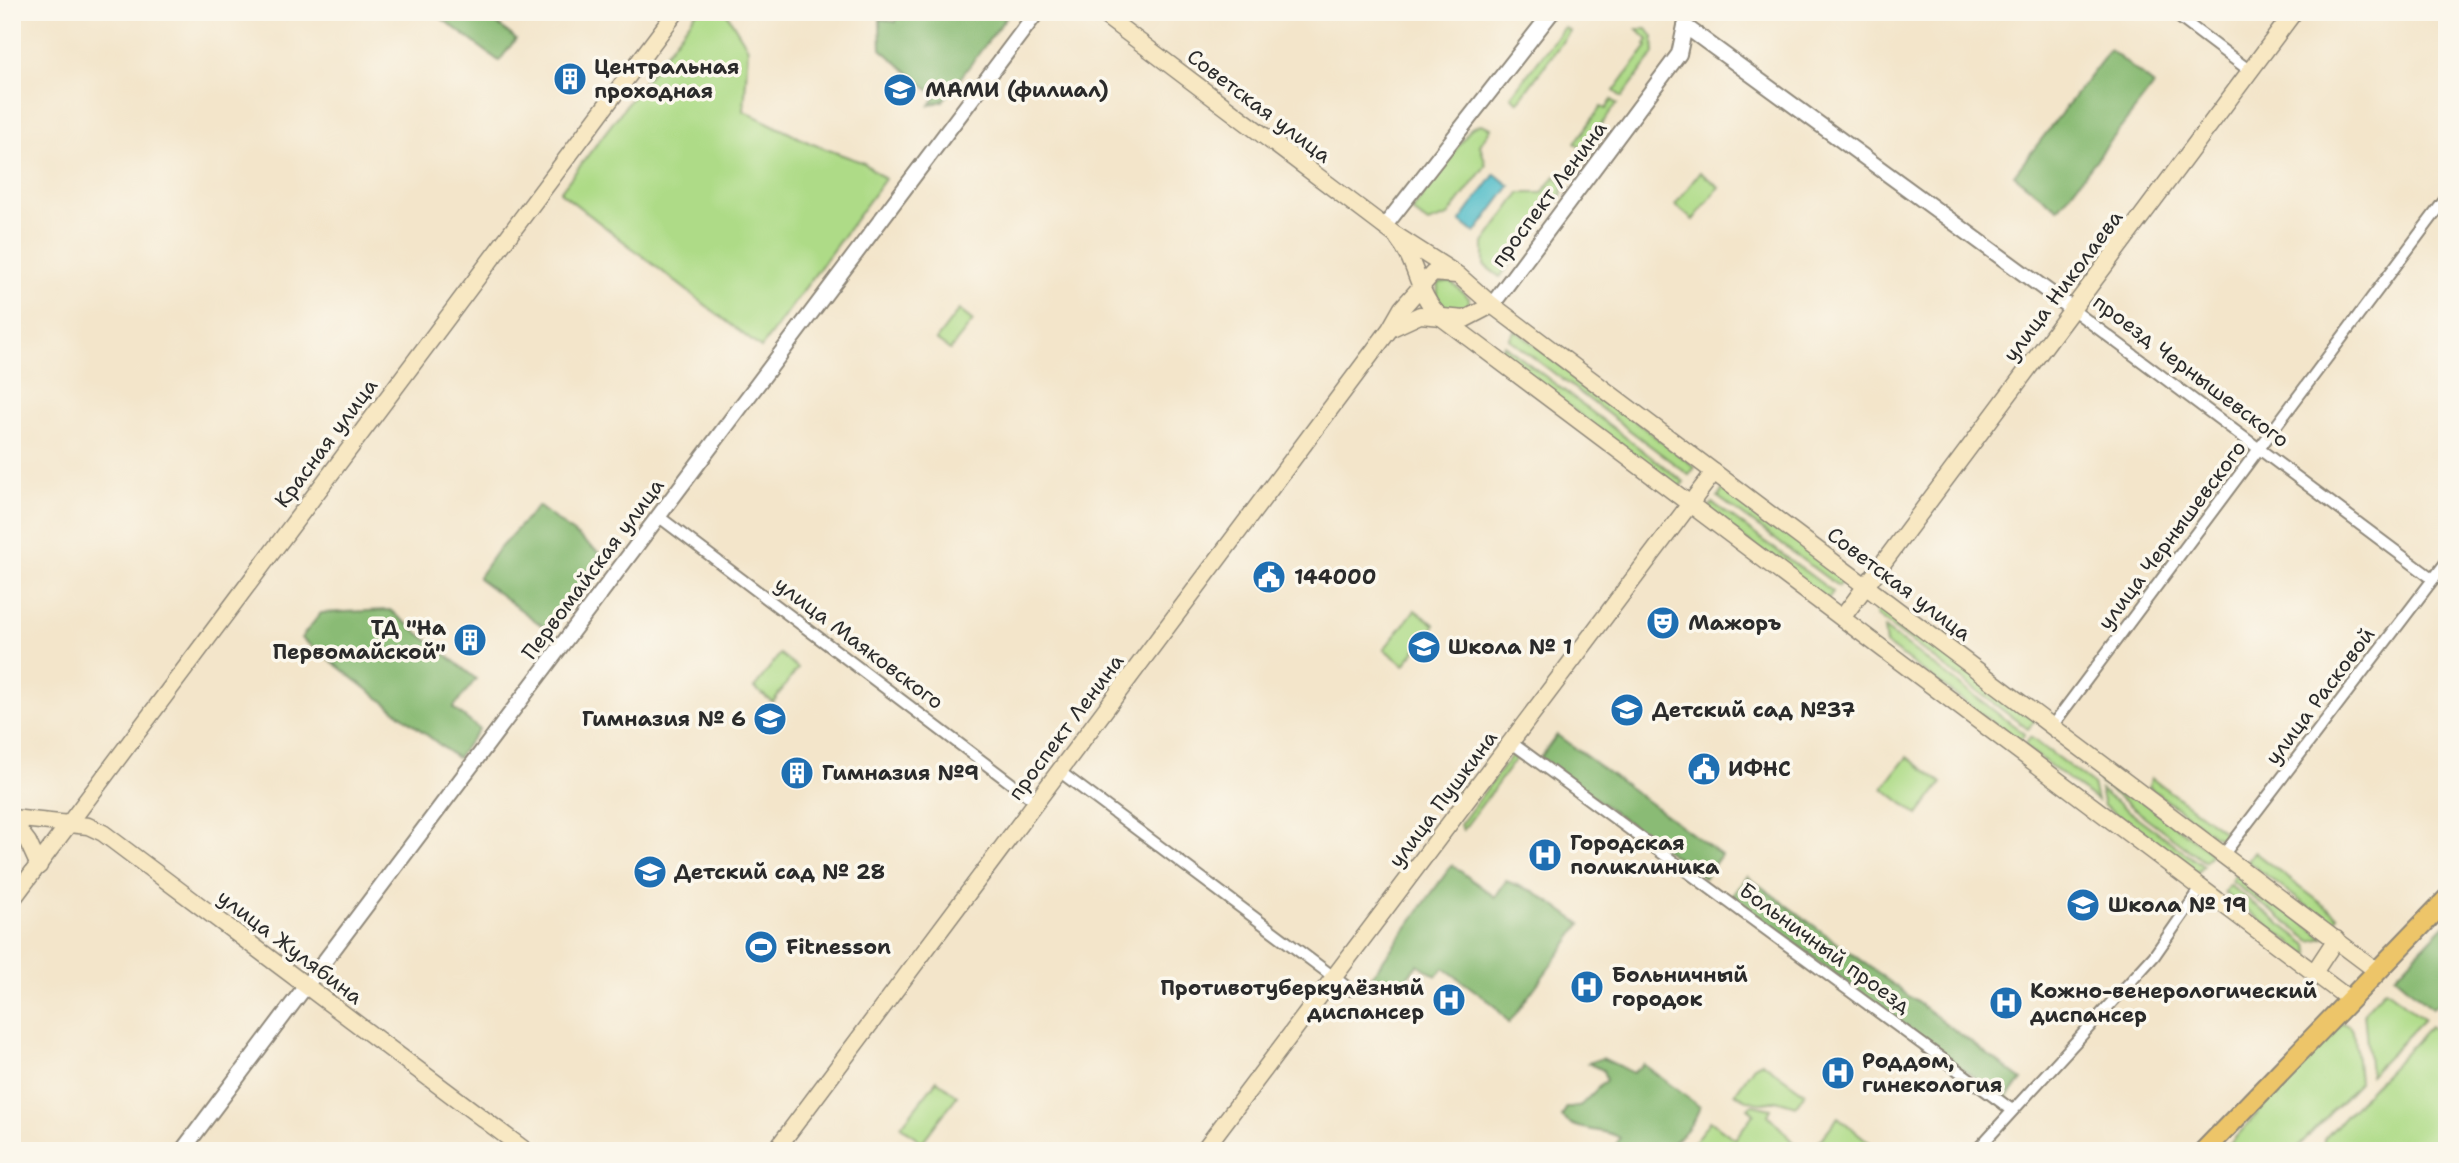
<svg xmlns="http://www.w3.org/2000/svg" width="2459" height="1163" viewBox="0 0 2459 1163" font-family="'Shantell Sans',sans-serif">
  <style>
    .green { fill: #aedb87; stroke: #6c8359; stroke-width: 2 }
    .forest { fill: #8abb74; stroke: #5a7350; stroke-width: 2 }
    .water { fill: #4fbcc8; stroke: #3d747a; stroke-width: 2 }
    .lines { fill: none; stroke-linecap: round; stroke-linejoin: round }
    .minor-casing { stroke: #8f887a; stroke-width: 14 }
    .tertiary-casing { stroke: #8f887a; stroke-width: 18 }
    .secondary-casing { stroke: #8f887a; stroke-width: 19 }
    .trunk-casing { stroke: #8f887a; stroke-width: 23 }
    .minor { stroke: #fff; stroke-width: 10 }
    .tertiary { stroke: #fff; stroke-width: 14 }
    .secondary { stroke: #f8e8c3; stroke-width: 16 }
    .trunk { stroke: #edc569; stroke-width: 19 }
    .labels { text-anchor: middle; stroke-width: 7; stroke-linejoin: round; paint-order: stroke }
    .poi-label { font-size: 21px; font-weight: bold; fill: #2b2b2b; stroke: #fbf7ec; text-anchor: start }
    .street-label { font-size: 21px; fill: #2b2b2b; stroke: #fbf7ec }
  </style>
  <rect width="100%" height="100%" fill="#fbf7ec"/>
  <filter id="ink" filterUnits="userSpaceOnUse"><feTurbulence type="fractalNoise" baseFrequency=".0143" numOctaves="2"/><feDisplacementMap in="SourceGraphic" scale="14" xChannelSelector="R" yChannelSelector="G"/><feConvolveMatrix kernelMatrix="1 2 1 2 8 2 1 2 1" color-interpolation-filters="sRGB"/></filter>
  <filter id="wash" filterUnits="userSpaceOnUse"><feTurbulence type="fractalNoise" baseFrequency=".00686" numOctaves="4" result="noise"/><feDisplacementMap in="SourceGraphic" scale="28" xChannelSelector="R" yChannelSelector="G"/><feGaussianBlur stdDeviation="1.57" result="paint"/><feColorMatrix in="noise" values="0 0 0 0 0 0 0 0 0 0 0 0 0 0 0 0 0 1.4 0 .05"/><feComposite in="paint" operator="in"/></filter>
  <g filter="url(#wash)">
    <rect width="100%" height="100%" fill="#f3e5ca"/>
    <g class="green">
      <path d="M697,12H726L748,48L744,111L810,143L864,163L885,179L761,348L560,192Z"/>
      <path d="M1564,27L1570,31L1518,102L1511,96Z"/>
      <path d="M1637,29H1647L1653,37L1654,54L1622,97L1614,91L1647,46L1645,44L1648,40Z"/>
      <path d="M1612,100L1617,104L1582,149L1575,143L1601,107L1606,109Z"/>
      <path d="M1481,124L1491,128L1480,145L1486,165L1448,216L1428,223L1412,211L1471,128Z"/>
      <path d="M1700,172L1719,187L1693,220L1675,205Z"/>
      <path d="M1555,176L1563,184L1562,195L1500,277L1484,265V243L1520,193H1542Z"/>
      <path d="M1450,281L1469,298V305L1462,312L1449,311L1436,298L1439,283Z"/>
      <path d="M959,310L973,321L950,350L936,340Z"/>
      <path d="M1515,330L1695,467L1689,475L1509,339Z"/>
      <path d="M1504,345L1684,482L1678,489L1498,353Z"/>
      <path d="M1724,488L1845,577L1838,586L1718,497Z"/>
      <path d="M1713,503L1833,592L1827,600L1707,511Z"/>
      <path d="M1878,603L2035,720L2028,729L1877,616L1875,607Z"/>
      <path d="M1415,610L1435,625L1404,665L1384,649Z"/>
      <path d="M1884,628L2025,734L2019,742L1886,644Z"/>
      <path d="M780,654L798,668L773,702L754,688Z"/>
      <path d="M2030,737L2093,784L2097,801L2024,746Z"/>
      <path d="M1515,751L1521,752L1463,830L1460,825Z"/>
      <path d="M1907,757L1942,783L1918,815L1883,788Z"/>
      <path d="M2099,769L2212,853L2205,862L2100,783Z"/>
      <path d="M2151,778L2229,835L2221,838L2214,836L2149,787Z"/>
      <path d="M2100,790L2203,866L2197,873L2104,806Z"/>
      <path d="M2254,852L2338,916L2332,925L2247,861Z"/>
      <path d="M2237,873L2324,938L2311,941L2231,881Z"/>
      <path d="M2229,885L2308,945L2310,957L2224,893Z"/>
      <path d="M2385,989L2424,1019L2370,1075L2364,1012Z"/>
      <path d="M2341,1022L2350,1027L2355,1037L2359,1083L2294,1151H2223Z"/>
      <path d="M2430,1026L2447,1039V1131L2431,1151H2323L2324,1139Z"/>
      <path d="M1762,1062L1805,1093L1796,1106L1776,1100C1762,1107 1746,1101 1735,1093L1754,1066Z"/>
      <path d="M937,1080L957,1096L922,1142L901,1126Z"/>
      <path d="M1753,1105L1771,1109L1768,1115L1794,1142L1787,1151H1687L1710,1121L1735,1139L1754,1113L1748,1108Z"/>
      <path d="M1838,1117L1880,1151H1812Z"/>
    </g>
    <g class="forest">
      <path d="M433,12H482L516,39L499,61Z"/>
      <path d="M896,12H1010L943,101L930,105L936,96L881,49L880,19L896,22Z"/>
      <path d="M2110,50L2154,85L2058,209L2014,175Z"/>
      <path d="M538,506L602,555L548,630L478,578L496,552Z"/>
      <path d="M390,610L476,679L453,708L479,729L457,758L301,638L321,613Z"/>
      <path d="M1557,735L1721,855L1704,878L1540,758Z"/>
      <path d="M1452,865L1495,897L1506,881L1535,892L1581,924L1509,1023L1493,1004L1444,968L1436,976L1418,964L1404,981L1380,982L1371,977Z"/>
      <path d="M1747,876L2022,1080L2005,1100L1731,897Z"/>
      <path d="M2447,922V981L2441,988L2447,997L2432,1008L2395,976Z"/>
      <path d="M1602,1058L1633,1073L1643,1064L1700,1107C1692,1128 1671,1152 1647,1150C1633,1149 1639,1144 1621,1149L1615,1146L1620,1138C1605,1127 1578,1134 1562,1117L1567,1107H1579L1606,1080L1603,1070L1588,1063Z"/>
    </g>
    <path class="water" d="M1495,174L1510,186L1475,233L1460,221Z"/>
  </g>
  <g filter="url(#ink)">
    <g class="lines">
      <defs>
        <g id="minor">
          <path d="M1681,12L1685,26"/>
          <path d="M2172,12L2250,71"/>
          <path d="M2072,309L2433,579"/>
          <path d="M658,516L1036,802"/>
          <path d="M2052,726L2447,197"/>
          <path d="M1512,743L2012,1110"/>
          <path d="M1059,771L1351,990"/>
          <path d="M2224,854L2447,561"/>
          <path d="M1976,1151L2154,956L2202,887"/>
        </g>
        <g id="tertiary">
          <path d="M1384,227L1552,12"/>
          <path d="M1492,305L1679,54L1685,26L2072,309"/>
          <path d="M182,1151L1037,12"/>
        </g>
        <g id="secondary">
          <path d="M1100,12L1394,234L1458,275L1492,305L2377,971"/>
          <path d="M1398,239C1418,263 1417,296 1441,317L2349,999"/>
          <path d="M1392,328L1420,315L1465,319L1492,305"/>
          <path d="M1842,618L2294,12"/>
          <path d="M12,818L88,826L103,833L526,1151"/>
          <path d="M12,821L28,842L39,866"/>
          <path d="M12,900L676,12"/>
          <path d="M2315,971L2336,939"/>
          <path d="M775,1151L1390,329L1402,308L1433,273L1456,275"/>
          <path d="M1203,1151L1714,472"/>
        </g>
        <path id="trunk" d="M2204,1151L2447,899"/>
      </defs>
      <use href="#minor" class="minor-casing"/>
      <use href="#tertiary" class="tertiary-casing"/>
      <use href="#secondary" class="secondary-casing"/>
      <use href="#trunk" class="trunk-casing"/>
      <use href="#minor" class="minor"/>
      <use href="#tertiary" class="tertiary"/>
      <use href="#secondary" class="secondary"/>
      <use href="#trunk" class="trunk"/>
    </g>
  </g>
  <defs>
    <symbol id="building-disc" viewBox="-11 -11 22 22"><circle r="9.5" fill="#1f6fb2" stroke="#fbf7ec"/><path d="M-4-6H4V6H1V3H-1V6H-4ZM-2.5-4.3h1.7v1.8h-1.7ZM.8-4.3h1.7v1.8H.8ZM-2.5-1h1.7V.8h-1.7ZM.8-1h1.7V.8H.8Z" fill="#fff"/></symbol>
    <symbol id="university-disc" viewBox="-11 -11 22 22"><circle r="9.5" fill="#1f6fb2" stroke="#fbf7ec"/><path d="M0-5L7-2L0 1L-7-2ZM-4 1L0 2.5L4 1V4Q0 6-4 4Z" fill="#fff"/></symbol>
    <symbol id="civic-disc" viewBox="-11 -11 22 22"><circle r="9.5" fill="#1f6fb2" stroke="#fbf7ec"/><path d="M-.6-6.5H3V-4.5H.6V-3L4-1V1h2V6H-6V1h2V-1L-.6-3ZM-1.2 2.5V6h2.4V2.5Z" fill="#fff"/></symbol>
    <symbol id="theatre-disc" viewBox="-11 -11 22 22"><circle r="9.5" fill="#1f6fb2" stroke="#fbf7ec"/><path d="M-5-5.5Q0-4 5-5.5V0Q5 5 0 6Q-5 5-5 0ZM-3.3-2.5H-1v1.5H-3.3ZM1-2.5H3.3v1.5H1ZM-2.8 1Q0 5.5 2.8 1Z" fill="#fff"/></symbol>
    <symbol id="school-disc" viewBox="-11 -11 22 22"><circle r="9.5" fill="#1f6fb2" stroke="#fbf7ec"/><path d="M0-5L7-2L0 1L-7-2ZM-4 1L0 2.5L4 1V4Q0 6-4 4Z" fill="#fff"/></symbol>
    <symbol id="hospital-disc" viewBox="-11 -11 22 22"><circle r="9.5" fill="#1f6fb2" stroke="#fbf7ec"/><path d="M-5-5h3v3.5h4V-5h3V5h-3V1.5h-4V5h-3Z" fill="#fff"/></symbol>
    <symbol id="stadium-disc" viewBox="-11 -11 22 22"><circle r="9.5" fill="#1f6fb2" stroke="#fbf7ec"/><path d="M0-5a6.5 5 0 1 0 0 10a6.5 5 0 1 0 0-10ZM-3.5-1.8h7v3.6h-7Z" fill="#fff"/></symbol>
  </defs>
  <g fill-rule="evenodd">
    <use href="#building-disc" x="551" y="60" width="38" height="38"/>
    <use href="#university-disc" x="881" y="71" width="38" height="38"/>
    <use href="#civic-disc" x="1250" y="558" width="38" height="38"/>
    <use href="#theatre-disc" x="1644" y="604" width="38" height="38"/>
    <use href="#building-disc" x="451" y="621" width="38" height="38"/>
    <use href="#school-disc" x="1405" y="628" width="38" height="38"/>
    <use href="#school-disc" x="1608" y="691" width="38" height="38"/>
    <use href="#school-disc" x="751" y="700" width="38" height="38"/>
    <use href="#civic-disc" x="1685" y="750" width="38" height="38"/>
    <use href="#building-disc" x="778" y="754" width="38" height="38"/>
    <use href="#hospital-disc" x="1526" y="836" width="38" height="38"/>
    <use href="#school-disc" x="631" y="853" width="38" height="38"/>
    <use href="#school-disc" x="2064" y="886" width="38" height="38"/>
    <use href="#stadium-disc" x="742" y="928" width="38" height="38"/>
    <use href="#hospital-disc" x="1568" y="968" width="38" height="38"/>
    <use href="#hospital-disc" x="1430" y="981" width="38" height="38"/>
    <use href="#hospital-disc" x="1987" y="984" width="38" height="38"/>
    <use href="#hospital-disc" x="1819" y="1054" width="38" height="38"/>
  </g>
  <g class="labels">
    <g class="poi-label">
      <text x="594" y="74">Центральная<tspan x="594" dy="24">проходная</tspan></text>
      <text x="925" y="97">МАМИ (филиал)</text>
      <text x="1294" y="584">144000</text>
      <text x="1688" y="630">Мажоръ</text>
      <text x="446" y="635" text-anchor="end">ТД "На<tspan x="446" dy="24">Первомайской"</tspan></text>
      <text x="1448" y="654">Школа № 1</text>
      <text x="1652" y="717">Детский сад №37</text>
      <text x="746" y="726" text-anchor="end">Гимназия № 6</text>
      <text x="1728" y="776">ИФНС</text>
      <text x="822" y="780">Гимназия №9</text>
      <text x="1570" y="850">Городская<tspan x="1570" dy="24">поликлиника</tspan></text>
      <text x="674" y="879">Детский сад № 28</text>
      <text x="2108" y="912">Школа № 19</text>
      <text x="786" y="954">Fitnesson</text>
      <text x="1612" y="982">Больничный<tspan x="1612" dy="24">городок</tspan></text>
      <text x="1424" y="995" text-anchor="end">Противотуберкулёзный<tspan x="1424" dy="24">диспансер</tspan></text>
      <text x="2030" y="998">Кожно-венерологический<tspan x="2030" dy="24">диспансер</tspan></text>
      <text x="1862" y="1068">Роддом,<tspan x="1862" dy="24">гинекология</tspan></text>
    </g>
    <g class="street-label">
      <text transform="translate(1259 106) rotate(37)" y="7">Советская улица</text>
      <text transform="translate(1549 194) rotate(-53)" y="7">проспект Ленина</text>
      <text transform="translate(2063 286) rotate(-53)" y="7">улица Николаева</text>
      <text transform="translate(2191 371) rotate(37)" y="7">проезд Чернышевского</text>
      <text transform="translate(326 443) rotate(-53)" y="7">Красная улица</text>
      <text transform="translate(2172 535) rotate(-53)" y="7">улица Чернышевского</text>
      <text transform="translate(593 569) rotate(-53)" y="7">Первомайская улица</text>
      <text transform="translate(1899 584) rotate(37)" y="7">Советская улица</text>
      <text transform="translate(859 643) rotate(37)" y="7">улица Маяковского</text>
      <text transform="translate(2320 696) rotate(-53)" y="7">улица Расковой</text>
      <text transform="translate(1066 727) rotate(-53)" y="7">проспект Ленина</text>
      <text transform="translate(1443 799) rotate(-53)" y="7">улица Пушкина</text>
      <text transform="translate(290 947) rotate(37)" y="7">улица Жулябина</text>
      <text transform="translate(1825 948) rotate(36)" y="7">Больничный проезд</text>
    </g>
  </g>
  <rect width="2459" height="1163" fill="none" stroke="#fbf7ec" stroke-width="42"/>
</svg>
